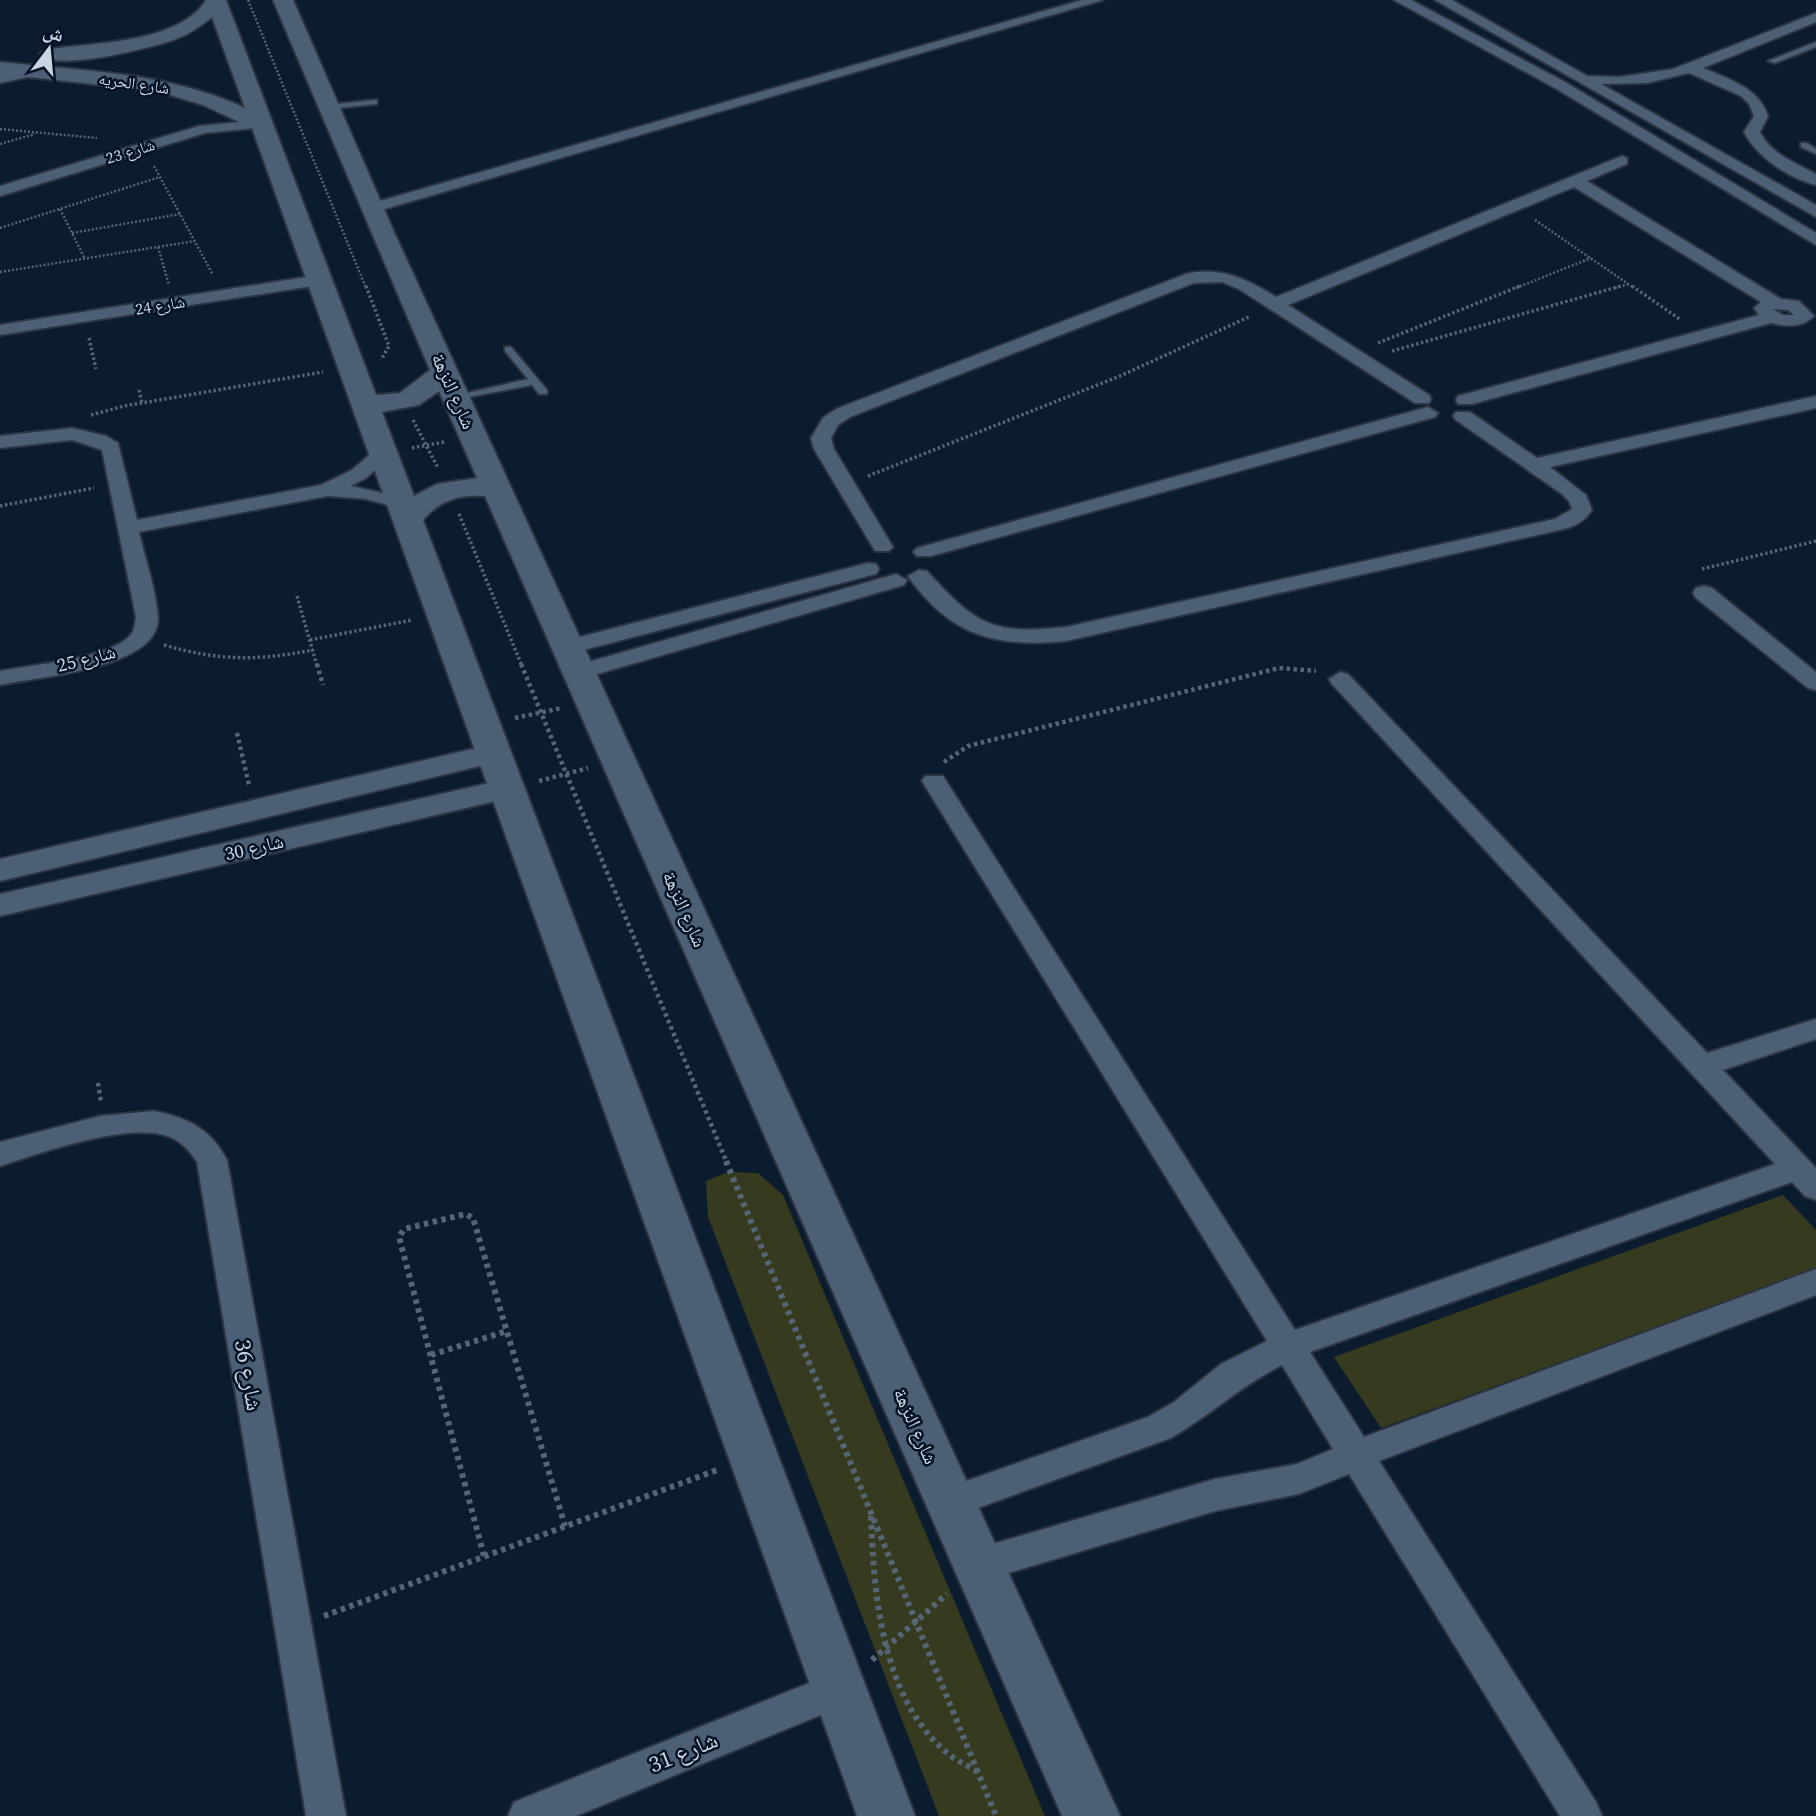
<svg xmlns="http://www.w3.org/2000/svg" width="1816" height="1816" viewBox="0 0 1816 1816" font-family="'Source Serif 4','Noto Naskh Arabic',serif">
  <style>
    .green { fill: #363a1e }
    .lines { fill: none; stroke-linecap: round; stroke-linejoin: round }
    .service-casing { stroke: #2c3443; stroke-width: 4 }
    .minor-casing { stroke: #2c3443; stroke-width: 4 }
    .tertiary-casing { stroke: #2c3443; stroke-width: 4 }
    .secondary-casing { stroke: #2c3443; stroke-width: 4 }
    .path-far3 { stroke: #566575; stroke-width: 2.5; stroke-dasharray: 2 2; stroke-linecap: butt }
    .path-far2 { stroke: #566575; stroke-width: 3.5; stroke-dasharray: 2.5 2.5; stroke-linecap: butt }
    .path-far1 { stroke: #566575; stroke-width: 4.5; stroke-dasharray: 3.5 3.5; stroke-linecap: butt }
    .path { stroke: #566575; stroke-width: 6; stroke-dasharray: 4.5 4.5; stroke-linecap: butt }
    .service { fill: #4c5f75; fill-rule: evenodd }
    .minor { fill: #4c5f75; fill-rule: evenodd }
    .tertiary { fill: #4c5f75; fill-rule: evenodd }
    .secondary { fill: #4c5f75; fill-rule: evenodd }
    .labels { text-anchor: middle; stroke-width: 5; stroke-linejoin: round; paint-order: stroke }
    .far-street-label { font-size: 16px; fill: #cad5e2; stroke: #041325 }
    .street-label { font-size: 19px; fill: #cad5e2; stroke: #041325 }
    .near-street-label { font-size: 23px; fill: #cad5e2; stroke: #041325 }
  </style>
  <rect width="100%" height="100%" fill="#0b1c2f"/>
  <g class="green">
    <path d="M728,1172L758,1173L783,1195L1045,1816H939L708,1217L706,1181Z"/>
    <path d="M1783,1195L1816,1230V1268L1381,1428L1334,1357Z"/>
  </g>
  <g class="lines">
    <defs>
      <g id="service">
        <path d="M1816,42V47L1775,63L1768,61Z"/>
        <path d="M374,100H377V104L328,109L324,107L328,105Z"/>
        <path d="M1801,143H1807L1816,149V154L1801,147Z"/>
        <path d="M505,347H511L547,390V394H539L532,385L454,400V396L528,379L505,351Z"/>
      </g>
      <g id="minor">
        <path d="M1082,0H1103L378,211L372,213L364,208L366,205Z"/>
        <path d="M1394,0H1411L1565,82L1816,233V245L1555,88Z"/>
        <path d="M1435,0H1452L1587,76L1619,77L1673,69L1816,13V22L1703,68C1730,80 1758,87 1768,116L1760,132C1771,154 1795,163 1816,174V185C1788,178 1757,157 1744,132L1754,116L1749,104L1741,96L1689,73L1647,83L1601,84L1816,205V217Z"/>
        <path d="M262,120L267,121V127L205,133L0,196V186L199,126Z"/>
        <path d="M1622,156L1627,158V164L1587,181L1781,299L1799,301L1814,316C1802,328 1786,327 1771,323L1472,404H1458L1456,400L1458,396L1759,315L1754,308L1761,302L1574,187L1288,305L1429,395L1431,399L1429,403H1415L1239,289L1222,282L1194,283L850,417L838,425L831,438L834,449L893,547L889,551H875L814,449L811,438L823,418L836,409L1186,274C1220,266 1247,279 1276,297ZM1773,309L1788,310L1794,315H1783Z"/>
        <path d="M319,275L328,280L325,284L0,335V325Z"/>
        <path d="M1816,396V408L1550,467L1586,495L1592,510C1585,520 1579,524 1568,528L1066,641C996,648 950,636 908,576L919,570L927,571C976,625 992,635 1066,627L1555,519L1572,509L1569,501L1562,494L1456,420L1453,416L1456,412H1470L1537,458Z"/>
        <path d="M1428,407L1438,413L1435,417L931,556H917L913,552L917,548Z"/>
        <path d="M72,428L106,436L118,443L137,520L321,485L352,470L376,449H390L393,453L390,457L366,478L351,486L409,499L412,503L402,509L366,499L328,496L139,532C145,559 156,589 158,617C161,669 36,677 0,685V671C29,665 116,658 132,633C135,629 135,622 136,617L102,450L72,440L0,448V436Z"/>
        <path d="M868,563L876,564L879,569L876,574L568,654L557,647L560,642Z"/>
        <path d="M896,574L907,580L904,585L587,677H571L568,672L571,667Z"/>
        <path d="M1704,586L1712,588L1816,672V690L1808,688L1696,598L1693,593L1696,588Z"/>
        <path d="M1340,672L1348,674L1707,1053L1816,1019V1039L1723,1070L1816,1168V1200L1805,1196L1792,1182L1310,1352L1364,1437L1816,1269V1295L1379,1461L1596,1802L1602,1816H1560L1349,1474L1299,1494L1215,1511L979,1582L966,1577L961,1565L966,1553L979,1548L1215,1479L1297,1464L1333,1449L1282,1365C1239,1387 1211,1415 1171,1438L950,1518L938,1513L933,1502L938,1491L1148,1417L1174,1402L1221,1364L1267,1341L922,781L925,776H943L1295,1330L1775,1164L1332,684L1329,679Z"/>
        <path d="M154,1111C188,1118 210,1128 227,1160L346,1816H306L197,1162C190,1151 182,1142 170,1137C129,1121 41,1153 0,1166V1142L100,1116Z"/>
        <path d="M839,1671L852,1676L858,1689L852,1702L576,1816H508L514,1802Z"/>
      </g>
      <g id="tertiary">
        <path d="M31,66L37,67L40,71L37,75L0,83V73Z"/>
        <path d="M494,744L505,746L509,753L505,760L0,881V859Z"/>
        <path d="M507,779L518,782L523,789L518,796L0,916V894Z"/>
      </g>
      <path id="secondary" d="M206,0H226L376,395L400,393L430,370L273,0H293L394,232L1120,1816H1062L485,496C460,494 440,500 423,520L915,1816H857L252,128L203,105L157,91L0,74V62C83,71 168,72 245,108L212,17C201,26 189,34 176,39C154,47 54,73 40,54C50,40 174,53 206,0ZM439,391L477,478L437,484L414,496L382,412L419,405Z"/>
    </defs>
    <use href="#service" class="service-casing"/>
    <use href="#minor" class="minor-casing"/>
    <use href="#tertiary" class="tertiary-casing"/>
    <use href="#secondary" class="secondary-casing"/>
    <g class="path-far3">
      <path d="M248,0L366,288"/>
      <path d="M0,129L97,138"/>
      <path d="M0,144L35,134"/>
      <path d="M154,166L213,275"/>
      <path d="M60,209L85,259"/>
      <path d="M1535,220L1634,288"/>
      <path d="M0,228L160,177"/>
      <path d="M72,233L180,214"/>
      <path d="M158,247L169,285"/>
      <path d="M0,272L195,241"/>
      <path d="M1516,288L1591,258"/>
      <path d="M1615,288L1629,284"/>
    </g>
    <g class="path-far2">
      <path d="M366,286L389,346L381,360"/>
      <path d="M1632,286L1681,320"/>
      <path d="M89,338L96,369"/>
      <path d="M1378,343L1520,286"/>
      <path d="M1392,351L1621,286"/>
      <path d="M139,390L142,403"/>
      <path d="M91,415L124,406L323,372"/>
      <path d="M413,420L438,468"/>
      <path d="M412,448L444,442"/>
      <path d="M868,476L1120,376L1251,316"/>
      <path d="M0,506L94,488"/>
      <path d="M459,514L522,666"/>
      <path d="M1702,569L1816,541"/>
      <path d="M297,596L317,666"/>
      <path d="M310,640L412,620"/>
      <path d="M164,645C220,661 256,661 313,650"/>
    </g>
    <g class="path-far1">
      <path d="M317,664L323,685"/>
      <path d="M521,664L727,1163"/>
      <path d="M515,718L562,708"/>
      <path d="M237,733L249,785"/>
      <path d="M944,762L968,746L1279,668L1316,671"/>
      <path d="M539,781L588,768"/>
      <path d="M98,1083L101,1102"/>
    </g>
    <g class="path">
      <path d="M726,1161L996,1816"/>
      <path d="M431,1355L507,1331"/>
      <path d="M871,1516C874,1595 881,1696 946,1752C955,1760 967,1765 978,1772"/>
      <path d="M484,1556L399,1237L404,1229L466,1214L473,1218L565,1526"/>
      <path d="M324,1616L717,1470"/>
      <path d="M872,1660L947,1594"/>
    </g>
    <use href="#service" class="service"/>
    <use href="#minor" class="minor"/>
    <use href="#tertiary" class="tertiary"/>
    <use href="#secondary" class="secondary"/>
  </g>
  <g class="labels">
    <g class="far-street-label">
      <text transform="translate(134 83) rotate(8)" y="6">شارع الحريه</text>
      <text transform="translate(130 151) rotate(-17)" y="6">شارع 23</text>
      <text transform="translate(160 305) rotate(-9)" y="6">شارع 24</text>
    </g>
    <g class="street-label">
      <text transform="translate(454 391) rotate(66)" y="7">شارع النزهة</text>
      <text transform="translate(86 658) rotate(-14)" y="7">شارع 25</text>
      <text transform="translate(254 847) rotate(-13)" y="7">شارع 30</text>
      <text transform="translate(685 909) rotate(66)" y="7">شارع النزهة</text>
      <text transform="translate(916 1426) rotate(66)" y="7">شارع النزهة</text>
    </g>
    <g class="near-street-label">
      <text transform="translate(249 1375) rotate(80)" y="8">شارع 36</text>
      <text transform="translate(683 1752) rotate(-22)" y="8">شارع 31</text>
    </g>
  </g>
  <g transform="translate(49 49) rotate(16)" stroke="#041325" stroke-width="5" paint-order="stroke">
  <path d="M0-5L12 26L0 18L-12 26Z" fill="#cad5e2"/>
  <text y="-10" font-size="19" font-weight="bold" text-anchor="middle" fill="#cad5e2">ش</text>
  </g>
</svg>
